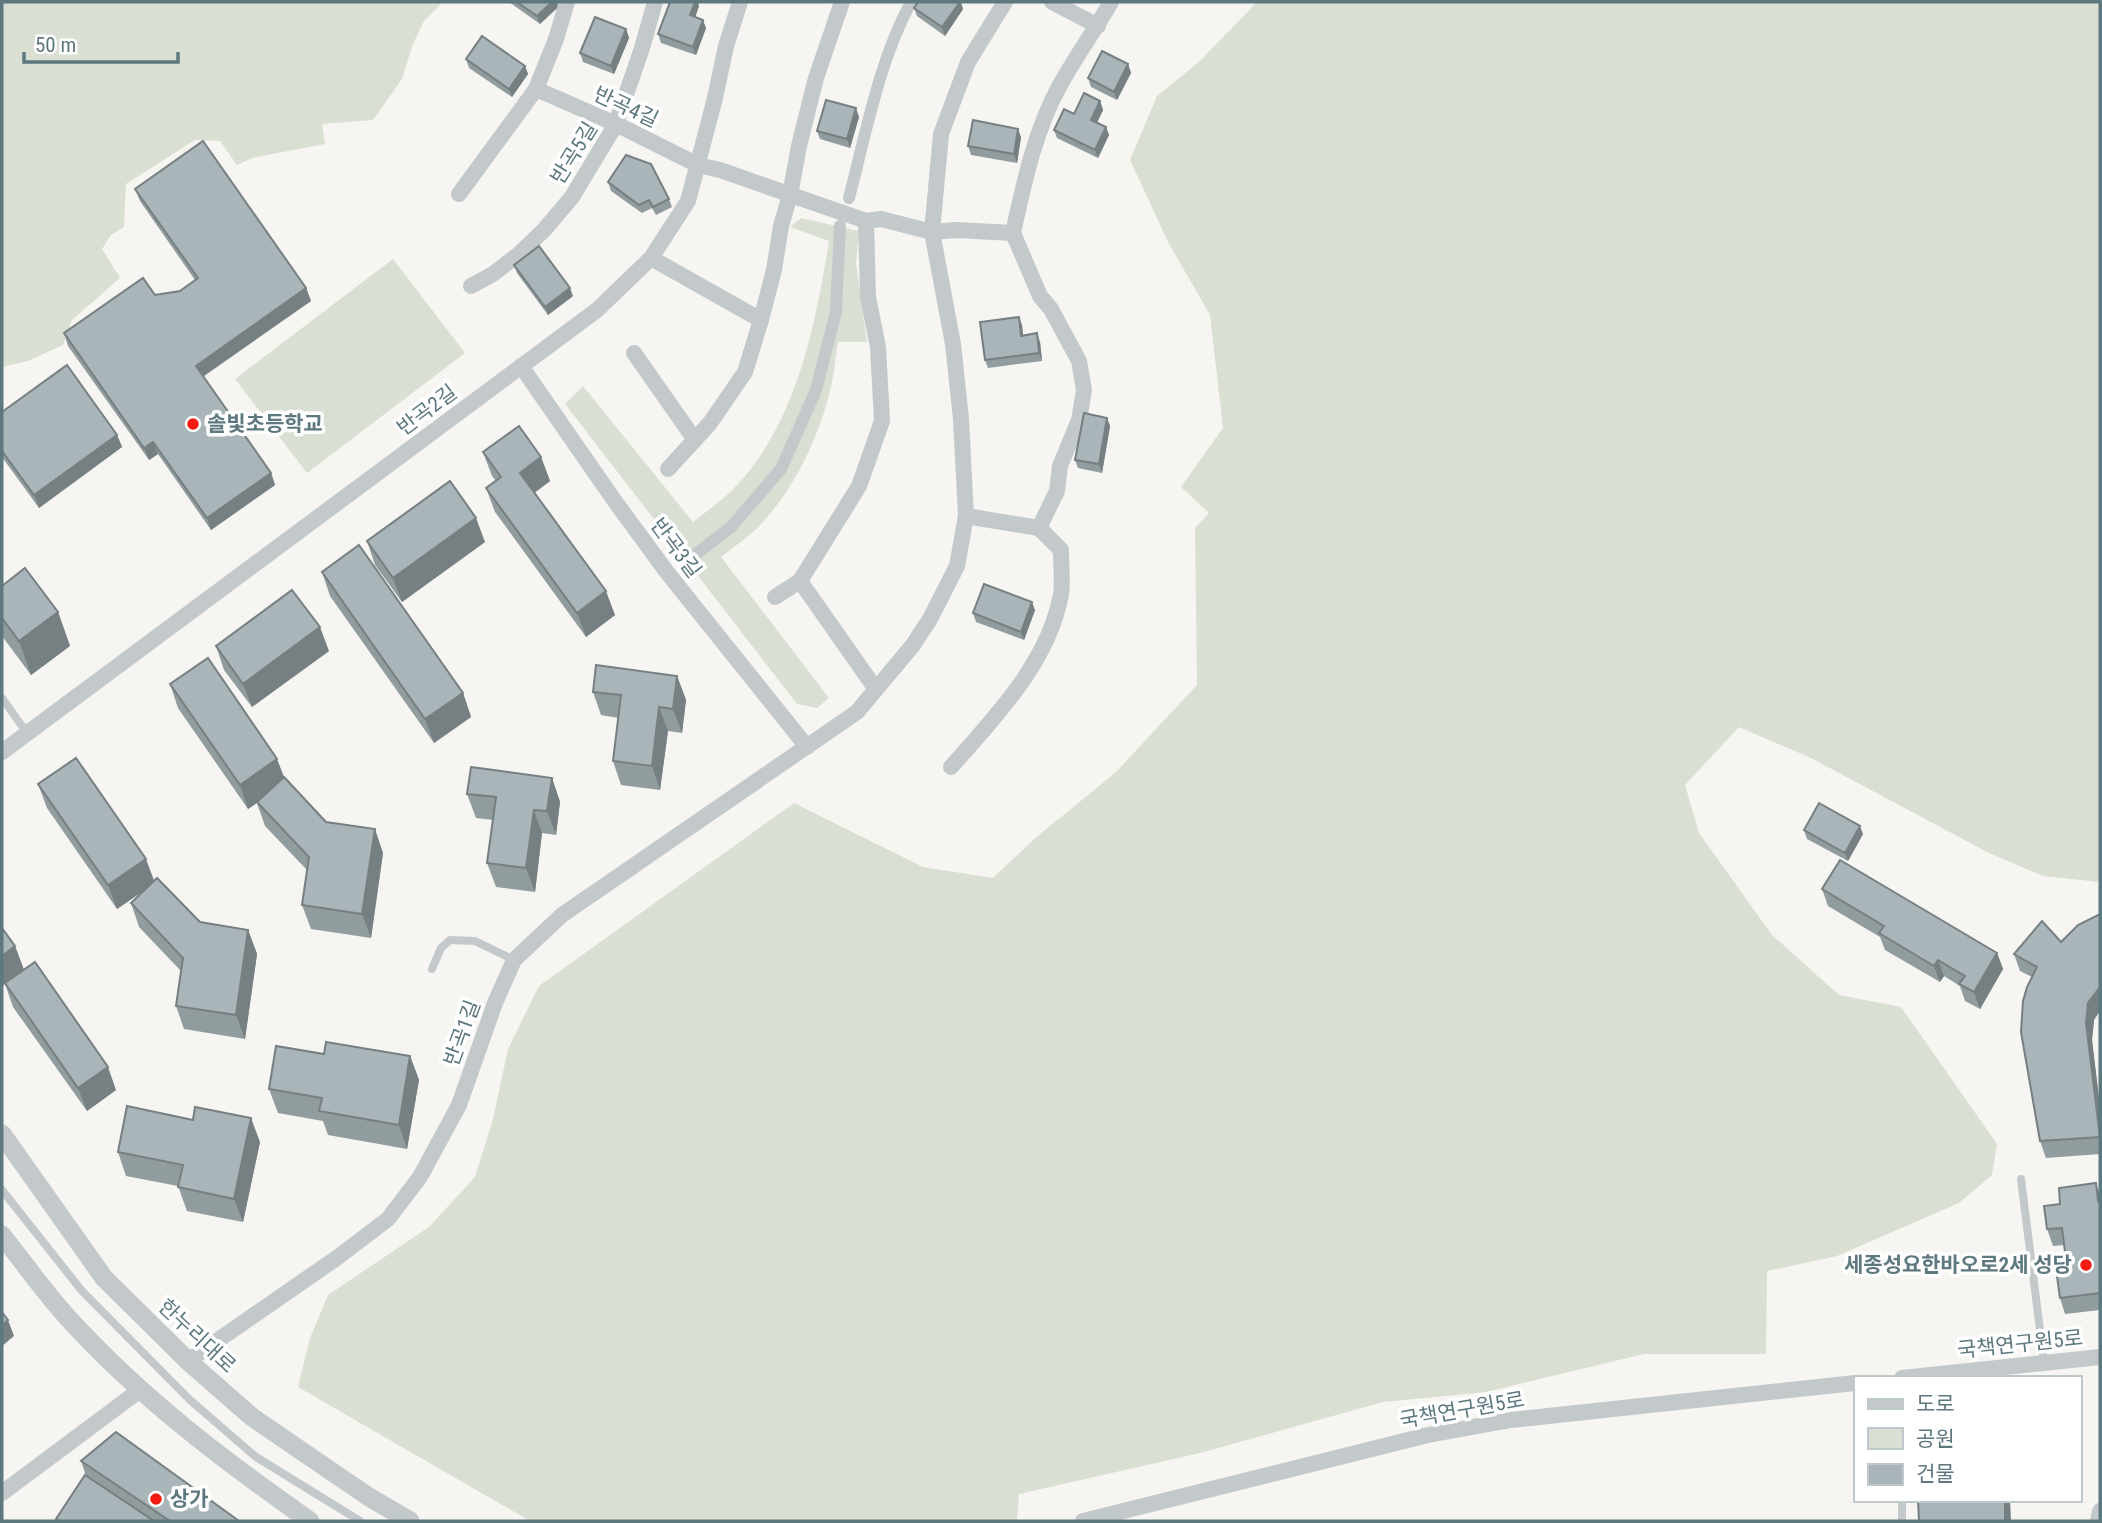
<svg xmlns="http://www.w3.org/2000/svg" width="2102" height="1523" viewBox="0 0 2102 1523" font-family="'Roboto Condensed','Noto Sans KR',sans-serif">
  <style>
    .green { fill: #d9dfd2 }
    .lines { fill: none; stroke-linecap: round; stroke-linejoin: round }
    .service { stroke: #c3c9cb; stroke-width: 8 }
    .pedestrian { stroke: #c3c9cb; stroke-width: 12 }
    .minor { stroke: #c3c9cb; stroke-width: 16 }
    .tertiary { stroke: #c3c9cb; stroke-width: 19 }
    .wall { fill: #919c9e }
    .shaded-wall { fill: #767f81 }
    .building { fill: #a9b5b8; stroke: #767f81; stroke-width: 2 }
    .poi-dot { fill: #f61b12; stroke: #fff; stroke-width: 2.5 }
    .labels { text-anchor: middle; stroke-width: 7; stroke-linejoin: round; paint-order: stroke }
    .street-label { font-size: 21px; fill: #5e7880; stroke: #fff }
    .poi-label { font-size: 21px; font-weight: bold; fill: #5e7880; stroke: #fff; text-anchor: start }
  </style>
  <rect width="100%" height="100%" fill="#f6f5f2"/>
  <g class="green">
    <path d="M2,2H443L424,21L413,44L402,79L373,120L322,124L325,144L252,158L237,165L220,141L195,140L126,184L124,227L111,235L102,249L120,278L72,320L63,345L28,361L2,367Z"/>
    <path d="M1257,2H2100V882L2043,876L1989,853L1811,758L1739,727L1685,785L1699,833L1772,935L1839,995L1901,1007L1997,1144L1992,1175L1959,1203L1837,1256L1767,1271L1766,1354H1644L1486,1392L1383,1402L1200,1453L1019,1494L1017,1521H530L298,1387L310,1338L328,1295L429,1227L475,1177L493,1119L508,1049L539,986L794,803L923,867L993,878L1033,840L1116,772L1197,685L1195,528L1209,513L1181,487L1223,428L1210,315L1168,242L1130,160L1157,96L1199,62Z"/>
    <path d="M801,218L859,231L856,264L867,342H838C835,359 834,378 829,395C816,444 791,495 755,530C744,540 732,548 721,557L829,698L817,708L797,704L565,404L583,386L693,522C704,513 716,505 727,495C795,432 815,328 829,241L790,227Z"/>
    <path d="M393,259L465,353L307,473L235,379Z"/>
  </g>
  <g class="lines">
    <g class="service">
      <path d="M2,698L27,733"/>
      <path d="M432,969L441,948L450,940L475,941L514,960"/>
      <path d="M2021,1179L2044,1362"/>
      <path d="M2,1190L82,1291L190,1400L256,1457L360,1521"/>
      <path d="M1902,1521V1500"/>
    </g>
    <g class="pedestrian">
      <path d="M849,198C866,133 879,61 911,2"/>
      <path d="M687,561L731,527L781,469L816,390L836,312L840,226"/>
    </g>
    <g class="minor">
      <path d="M1052,2L1098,26"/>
      <path d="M536,89L616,124L698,165L720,170L866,221L881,219L932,232L956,230L1013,233L1040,296L1051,309L1079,361L1084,390L1079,420L1060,466L1057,491L1039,528"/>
      <path d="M459,194L536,89L556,39L567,2"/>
      <path d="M1013,233C1024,183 1035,130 1060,85C1076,56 1095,30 1111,2"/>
      <path d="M651,258L761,320"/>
      <path d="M471,286L493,274L519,254L544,230L572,197L616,124L642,48L655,2"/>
      <path d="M634,353L695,440"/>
      <path d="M521,366L614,500L666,571L807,747"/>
      <path d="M668,469L710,423L745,372L761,320L774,270L781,226L790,195L799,146L816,78L842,2"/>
      <path d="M800,581L875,688"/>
      <path d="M775,597L800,581L859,486L882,421L878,347L868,297L866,221"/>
      <path d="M2,752L597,310L651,258L688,201L715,98L726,46L740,2"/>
      <path d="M951,767C995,717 1049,662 1061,594C1063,580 1061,564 1061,550L1039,528L966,516"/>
      <path d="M188,1361L338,1257L388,1219L420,1177L459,1105L495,1003L514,960L562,915L857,712L913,645L930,619L957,566L966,516L961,419L953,344L932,232L941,134L968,62L1005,2"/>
      <path d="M1902,1378L2100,1357"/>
      <path d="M2,1493L140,1390"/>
      <path d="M1083,1521L1428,1435L1511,1420L1855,1383"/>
      <path d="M2098,1521L2100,1511"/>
    </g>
    <g class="tertiary">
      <path d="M2,1134L104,1278L188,1361L252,1417L369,1497L410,1521"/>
      <path d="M2,1235C24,1263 45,1293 69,1319C141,1398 223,1460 310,1521"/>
    </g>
  </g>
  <g class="wall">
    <path d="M509,2H558L557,8L540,24Z"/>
    <path d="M699,6L695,17L706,28L696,55L661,43L658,34Z"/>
    <path d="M914,8L963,9L945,36L917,16Z"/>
    <path d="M626,29L629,38L614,74L583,62L580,53Z"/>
    <path d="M466,59L525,66L528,74L512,97L469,68Z"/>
    <path d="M1128,64L1131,73L1117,100L1091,87L1088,78Z"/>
    <path d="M1100,101L1103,110L1097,123L1106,127L1109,135L1098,158L1057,138L1054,130L1074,114Z"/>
    <path d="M859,117L850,148L820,139L817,131Z"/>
    <path d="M1021,137L1017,163L971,155L968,146Z"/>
    <path d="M608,182L669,199L672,207L656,215L652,208L642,213L611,191Z"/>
    <path d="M135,189L306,288L311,301L203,377L271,473L275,485L211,530L158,454L149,460L68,346L64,333L155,295L180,291L195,280L140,201Z"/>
    <path d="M514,265L573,296L548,315L517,273Z"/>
    <path d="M1022,325L1023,335L1040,342L1042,361L988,368L985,360Z"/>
    <path d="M2,412L117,435L122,447L39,508L2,457Z"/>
    <path d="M1107,418L1110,426L1102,473L1078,468L1075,460Z"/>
    <path d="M483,452L541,457L550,481L535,492L615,615L586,637L495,512L486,488L496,481L492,476Z"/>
    <path d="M367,541L485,542L402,602L375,565Z"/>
    <path d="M322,572L463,693L471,717L434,743L330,596Z"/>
    <path d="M2,586L58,612L70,646L31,675L2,636Z"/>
    <path d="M1035,610L1024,640L976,622L973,613Z"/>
    <path d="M216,646L329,651L252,707L224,670Z"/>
    <path d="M677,676L686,700L682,733L668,731L660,790L621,785L613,761L618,718L601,715L593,692Z"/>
    <path d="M170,684L284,777L326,822L383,853L371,938L311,929L302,905L307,870L265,826L257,803L248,809L178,708Z"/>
    <path d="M552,778L560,802L556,835L542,833L535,892L496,887L487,863L493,820L476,818L467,794Z"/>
    <path d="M38,784L154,881L200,922L248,930L257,954L245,1039L184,1029L176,1006L181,971L139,927L131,903L145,889L117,909L47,808Z"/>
    <path d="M1804,830L1863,834L1848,861L1807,839Z"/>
    <path d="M1822,889L1997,953L2003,969L1980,1009L1965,1001L1960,986L1944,976L1940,982L1885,950L1880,937L1828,906Z"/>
    <path d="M2,928L15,946L24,970L116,1090L87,1111L13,1007L5,984L2,986Z"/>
    <path d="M2061,942L2094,1020L2092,1040L2100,1107V1154L2046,1158L2040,1141L2032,977L2020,971L2014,954Z"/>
    <path d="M324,1054L410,1056L419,1080L407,1149L328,1135L323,1121L278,1113L269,1089Z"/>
    <path d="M260,1142L243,1222L187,1211L178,1186L126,1176L118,1152Z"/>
    <path d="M2100,1195V1310L2065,1314L2060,1298L2067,1268L2064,1245L2053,1246L2047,1229L2060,1204Z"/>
    <path d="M81,1461L239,1521H56V1519L86,1476Z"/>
  </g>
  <g class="shaded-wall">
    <path d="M552,2H558L557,8L540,24L537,16Z"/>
    <path d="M695,2H698L699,6L693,24L690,15Z"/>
    <path d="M960,2H961L963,9L945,36L942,27Z"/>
    <path d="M703,20L706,28L696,55L693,47Z"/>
    <path d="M626,29L629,38L614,74L611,66Z"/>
    <path d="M1128,64L1131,73L1117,100L1114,92Z"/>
    <path d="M525,66L528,74L512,97L509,89Z"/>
    <path d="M1100,101L1103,110L1094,128L1091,120Z"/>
    <path d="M856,108L859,117L850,148L847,139Z"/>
    <path d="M1106,127L1109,135L1098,158L1095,150Z"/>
    <path d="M1018,129L1021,137L1017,163L1014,154Z"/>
    <path d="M306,288L311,301L200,378L196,366Z"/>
    <path d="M570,288L573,296L548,315L545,307Z"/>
    <path d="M1019,317L1022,325L1024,344L1021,336Z"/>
    <path d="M1037,333L1040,342L1042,361L1039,353Z"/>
    <path d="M1107,418L1110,426L1102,473L1099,464Z"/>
    <path d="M117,435L122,447L39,508L34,495Z"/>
    <path d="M153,442L158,454L149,460L144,448Z"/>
    <path d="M541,457L550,481L529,497L520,473Z"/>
    <path d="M271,473L275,485L211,530L207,518Z"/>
    <path d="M476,518L485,542L402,602L393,578Z"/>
    <path d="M606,591L615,615L586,637L577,613Z"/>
    <path d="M1032,602L1035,610L1024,640L1021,632Z"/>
    <path d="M58,612L70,646L31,675L19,641Z"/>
    <path d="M320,627L329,651L252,707L243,684Z"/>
    <path d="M677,676L686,700L682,733L673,709Z"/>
    <path d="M463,693L471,717L434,743L425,719Z"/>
    <path d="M659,707L668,731L660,790L652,766Z"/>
    <path d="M277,759L286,782L248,809L240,785Z"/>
    <path d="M552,778L560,802L556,835L547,811Z"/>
    <path d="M534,810L542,833L535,892L526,868Z"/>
    <path d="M1860,826L1863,834L1848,861L1845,853Z"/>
    <path d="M375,829L383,853L371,938L362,914Z"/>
    <path d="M146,859L155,883L117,909L108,885Z"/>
    <path d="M248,930L257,954L245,1039L236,1015Z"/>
    <path d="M15,946L24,970L2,986V956Z"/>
    <path d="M1997,953L2003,969L1980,1009L1974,992Z"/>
    <path d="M1938,960L1944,976L1940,982L1934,966Z"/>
    <path d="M2100,987V1011L2094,1020L2092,1040L2100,1107V1138L2086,1023L2088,1003Z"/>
    <path d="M410,1056L419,1080L407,1149L399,1125Z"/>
    <path d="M108,1067L116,1090L87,1111L78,1088Z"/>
    <path d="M251,1118L260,1142L243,1222L234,1199Z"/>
    <path d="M2096,1183L2100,1195V1206L2098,1201Z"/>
    <path d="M8,1320L14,1336L2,1346V1325Z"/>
    <path d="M2005,1500H2010L2011,1521H2005Z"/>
  </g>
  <g class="building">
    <path d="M517,2H552L537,16Z"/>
    <path d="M670,2H695L690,15L703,20L693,47L658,34Z"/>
    <path d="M918,2H960L942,27L914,8Z"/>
    <path d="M595,17L626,29L611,66L580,53Z"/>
    <path d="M482,36L525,66L509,89L466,59Z"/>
    <path d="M1102,51L1128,64L1114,92L1088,78Z"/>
    <path d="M1084,93L1100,101L1091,120L1106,127L1095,150L1054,130L1064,109L1074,114Z"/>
    <path d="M826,100L856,108L847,139L817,131Z"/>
    <path d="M973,120L1018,129L1014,154L968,146Z"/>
    <path d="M203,141L306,288L196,366L271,473L207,518L153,442L144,448L64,333L143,278L155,295L180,291L198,278L135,189Z"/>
    <path d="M626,155L651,164L669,199L653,207L649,200L639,205L608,182Z"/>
    <path d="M539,246L570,288L545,307L514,265Z"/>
    <path d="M1019,317L1021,336L1037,333L1039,353L985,360L980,322Z"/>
    <path d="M67,365L117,435L34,495L2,451V412Z"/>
    <path d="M1084,413L1107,418L1099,464L1075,460Z"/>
    <path d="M519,426L541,457L520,473L606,591L577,613L486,488L501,477L483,452Z"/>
    <path d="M450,481L476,518L393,578L367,541Z"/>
    <path d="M359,545L463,693L425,719L322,572Z"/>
    <path d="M25,568L58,612L19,641L2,618V586Z"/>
    <path d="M984,584L1032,602L1021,632L973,613Z"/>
    <path d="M292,590L320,627L243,684L216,646Z"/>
    <path d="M208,658L277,759L240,785L170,684Z"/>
    <path d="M596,665L677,676L673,709L659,707L652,766L613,761L621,695L593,692Z"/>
    <path d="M76,758L146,859L108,885L38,784Z"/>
    <path d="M471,767L552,778L547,811L534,810L526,868L487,863L496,797L467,794Z"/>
    <path d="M284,777L326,822L375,829L362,914L302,905L309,857L257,802Z"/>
    <path d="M1819,803L1860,826L1845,853L1804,830Z"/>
    <path d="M1840,860L1997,953L1974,992L1959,984L1965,976L1938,960L1934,966L1879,933L1884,926L1822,889Z"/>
    <path d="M157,878L200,922L248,930L236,1015L176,1006L183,958L131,903Z"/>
    <path d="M2100,914V987L2088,1003L2086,1023L2100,1137L2040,1141L2021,1032L2023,1001L2027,987L2037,967L2014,954L2042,921L2061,942L2078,925Z"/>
    <path d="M2,928L15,946L2,956Z"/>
    <path d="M35,962L108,1067L78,1088L5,983Z"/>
    <path d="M326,1042L410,1056L399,1125L319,1111L322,1098L269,1089L276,1046L324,1054Z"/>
    <path d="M127,1106L193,1120L195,1107L251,1118L234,1199L178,1187L183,1165L118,1152Z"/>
    <path d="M2096,1183L2098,1201L2100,1200V1293L2060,1298L2056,1269L2067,1268L2062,1228L2047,1229L2044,1206L2060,1204L2059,1188Z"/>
    <path d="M2,1312L8,1320L2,1325Z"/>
    <path d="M116,1432L239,1521H170L81,1461Z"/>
    <path d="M85,1475L154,1521H59L56,1519Z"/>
    <path d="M1918,1500H2005V1521H1919Z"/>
  </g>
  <g class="poi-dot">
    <circle cx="193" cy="424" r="7"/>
    <circle cx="2086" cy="1265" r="7"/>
    <circle cx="156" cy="1499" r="7"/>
  </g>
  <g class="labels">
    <g class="street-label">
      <text transform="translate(626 107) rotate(25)" y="7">반곡4길</text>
      <text transform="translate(574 153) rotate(-58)" y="7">반곡5길</text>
      <text transform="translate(427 410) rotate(-37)" y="7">반곡2길</text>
      <text transform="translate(676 548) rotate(53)" y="7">반곡3길</text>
      <text transform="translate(462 1033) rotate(-70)" y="7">반곡1길</text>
      <text transform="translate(197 1336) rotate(43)" y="7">한누리대로</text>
      <text transform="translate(2020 1344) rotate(-6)" y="7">국책연구원5로</text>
      <text transform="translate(1462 1410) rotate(-10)" y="7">국책연구원5로</text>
    </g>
    <g class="poi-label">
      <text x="207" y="431">솔빛초등학교</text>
      <text x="2072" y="1272" text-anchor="end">세종성요한바오로2세 성당</text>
      <text x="170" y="1506">상가</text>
    </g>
  </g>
  <rect width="2102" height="1523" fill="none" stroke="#5e7880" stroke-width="7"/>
  <rect x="1854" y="1376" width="228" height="126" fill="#ffffff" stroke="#bfc9cc" stroke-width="2"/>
  <rect x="1868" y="1399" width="35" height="10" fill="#c3c9cb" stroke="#bfc9cc" stroke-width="2"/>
  <text x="1916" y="1411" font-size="21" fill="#5e7880">도로</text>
  <rect x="1868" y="1428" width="35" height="21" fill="#d9dfd2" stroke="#bfc9cc" stroke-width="2"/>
  <text x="1916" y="1446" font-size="21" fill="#5e7880">공원</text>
  <rect x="1868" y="1464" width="35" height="21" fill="#a9b5b8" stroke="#bfc9cc" stroke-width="2"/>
  <text x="1916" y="1481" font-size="21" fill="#5e7880">건물</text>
  <path d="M24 52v10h154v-10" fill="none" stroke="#5e7880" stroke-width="3.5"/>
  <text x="35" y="52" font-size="21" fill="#5e7880" stroke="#ffffff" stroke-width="5" paint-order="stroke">50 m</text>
</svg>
